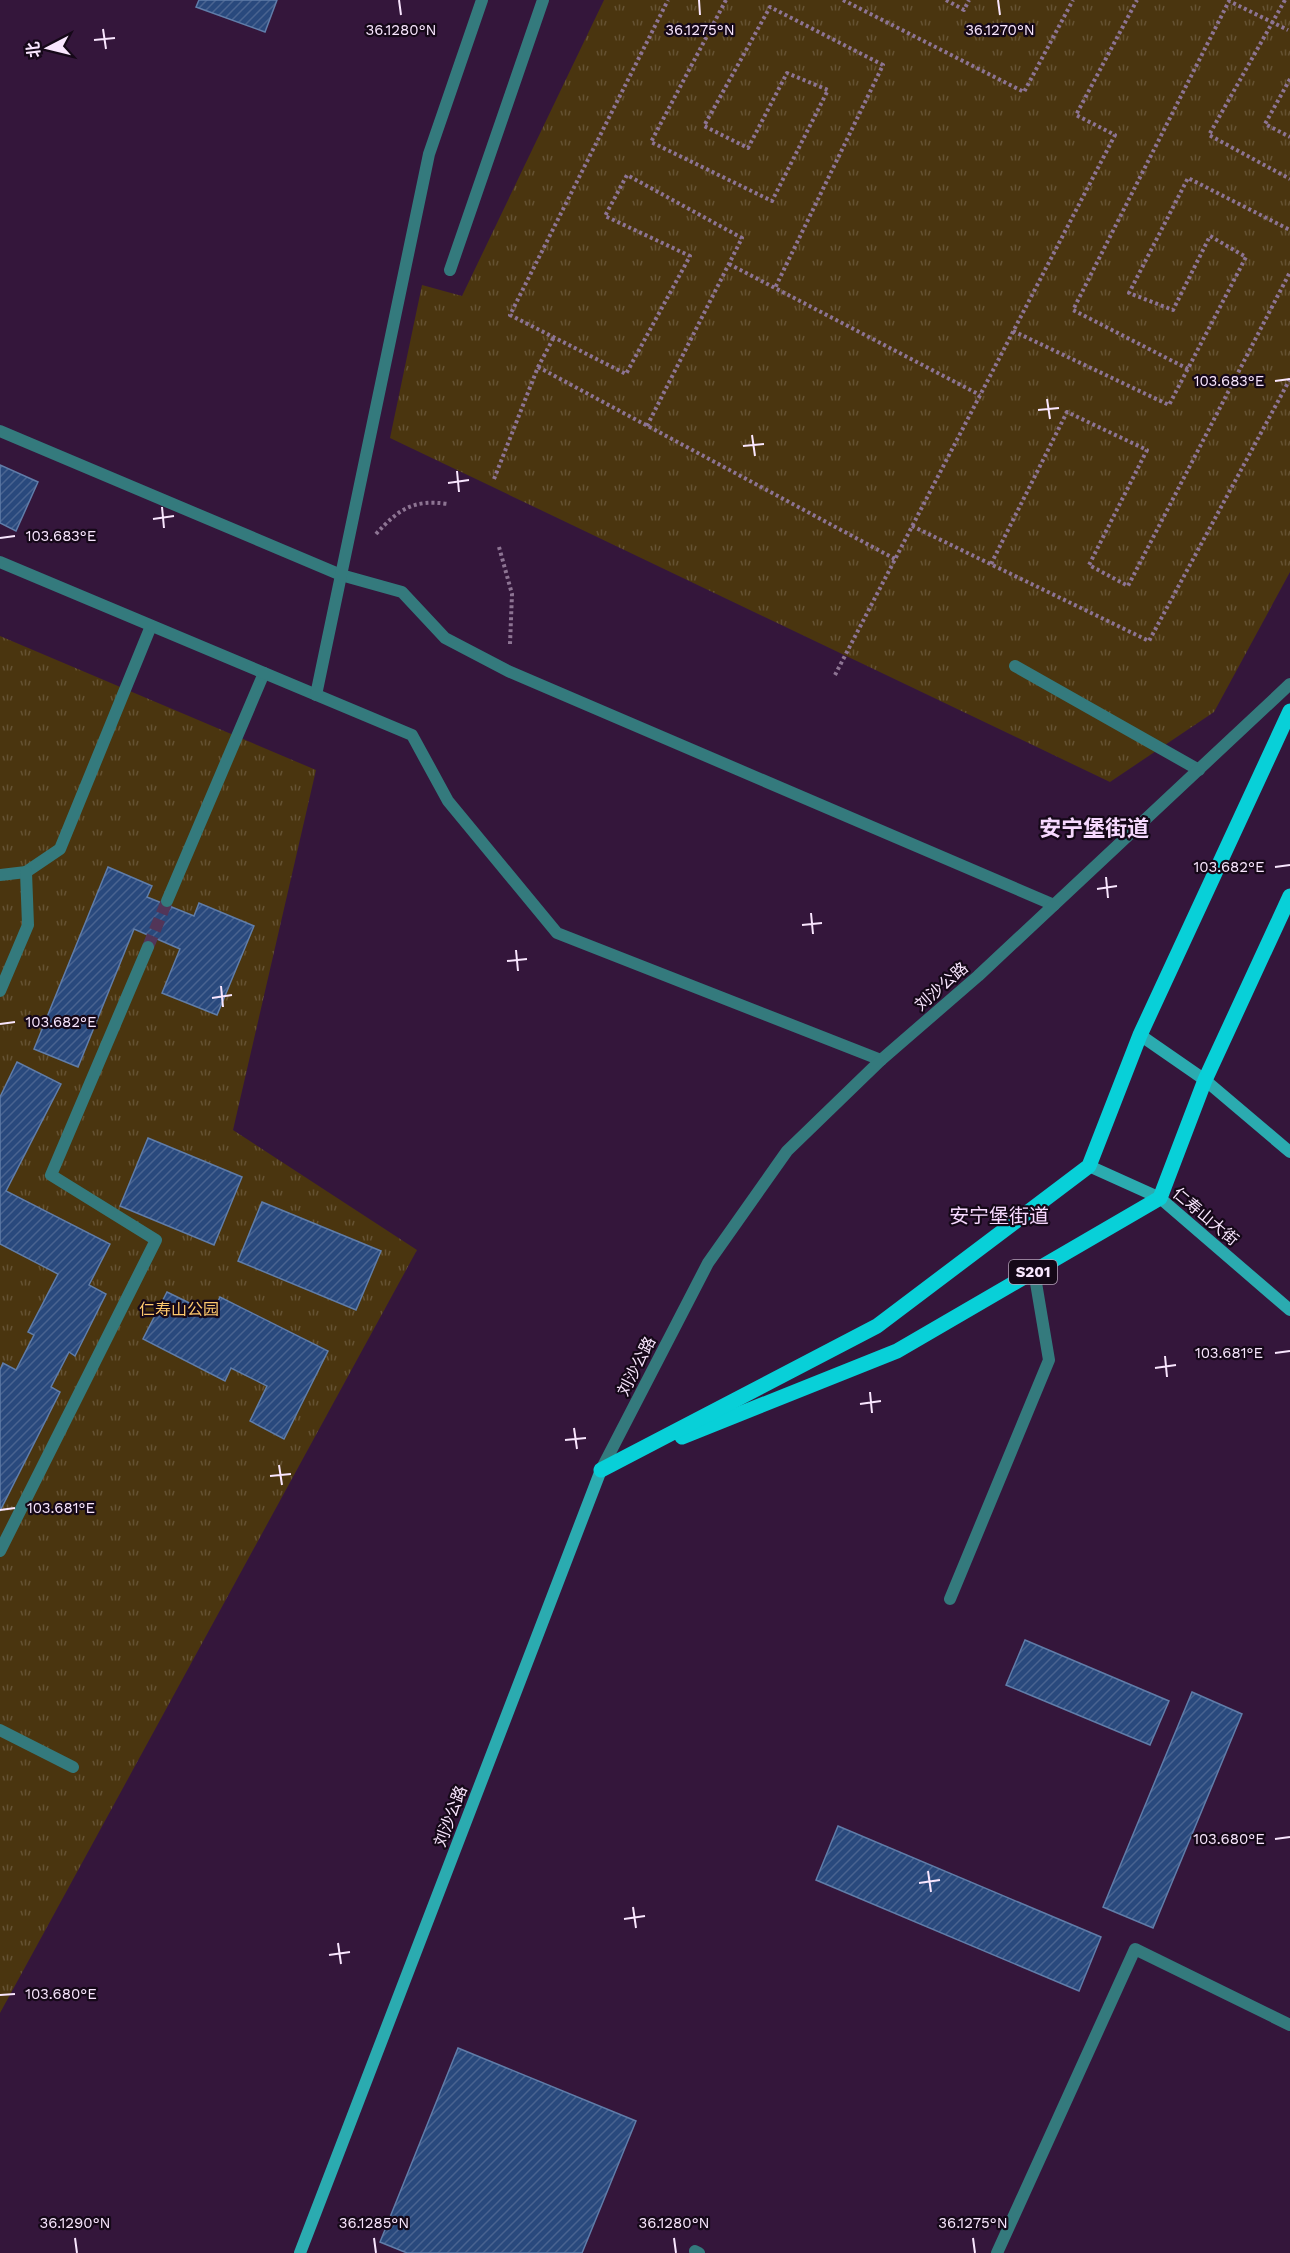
<svg xmlns="http://www.w3.org/2000/svg" width="1290" height="2253" viewBox="0 0 1290 2253" font-family="'Work Sans','Noto Sans SC',sans-serif">
  <style>
    .park { fill: url(#park-tufts) }
    .building { fill: url(#building-hatch); stroke: #607da9; stroke-width: 1.5 }
    .lines { fill: none; stroke-linecap: round; stroke-linejoin: round }
    .pedestrian-tunnel { stroke: #523558; stroke-width: 12; stroke-dasharray: 12 6; stroke-linecap: butt }
    .path { stroke: #8d7493; stroke-width: 4; stroke-dasharray: 3 3; stroke-linecap: butt }
    .service { stroke: #347a7d; stroke-width: 12 }
    .pedestrian { stroke: #347a7d; stroke-width: 12 }
    .minor { stroke: #347a7d; stroke-width: 12 }
    .secondary { stroke: #2babb0; stroke-width: 12 }
    .primary { stroke: #08d0d8; stroke-width: 15 }
    .ticks { fill: none; stroke: #f9e6fe; stroke-width: 2 }
    .labels { text-anchor: middle; stroke-width: 4.5; stroke-linejoin: round; paint-order: stroke }
    .shield { fill: #150818; stroke: #b5a3b9; stroke-width: 1.5 }
    .shield-label { font-size: 15px; font-weight: bold; fill: #f9e6fe }
    .street-label { font-size: 16px; fill: #f9e6fe; stroke: #150818 }
    .park-label { font-size: 16px; fill: #fec96d; stroke: #150818 }
    .quarter-label { font-size: 20px; fill: #f6d8fe; stroke: #150818 }
    .district-label { font-size: 22px; font-weight: bold; fill: #f6d8fe; stroke: #150818 }
    .ticks-label { font-size: 15px; text-anchor: middle; fill: #f9e6fe; stroke: #150818; stroke-width: 4.5; stroke-linejoin: round; paint-order: stroke }
  </style>
  <defs>
    <pattern id="park-tufts" width="24" height="20" patternUnits="userSpaceOnUse" patternTransform="scale(1.5)"><rect width="24" height="20" fill="#4a350f"/><path d="M3 7l-1-3M5 7V3M7 7l1-3M15 17l-1-3M17 17v-4M19 17l1-3" fill="none" stroke="#655233"/></pattern>
    <pattern id="building-hatch" width="6" height="6" patternUnits="userSpaceOnUse" patternTransform="scale(1.5)"><rect width="6" height="6" fill="#29497d"/><path d="M-1 1l2-2M0 6l6-6M5 7l2-2" fill="none" stroke="#496390"/></pattern>
  </defs>
  <rect width="100%" height="100%" fill="#34163b"/>
  <g class="park">
    <path d="M604,0H1290V572L1214,712L1110,782L390,438L422,285L462,296Z"/>
    <path d="M0,636L316,770L233,1130L417,1250L0,2013Z"/>
  </g>
  <g class="building">
    <path d="M199,0H277L265,32L196,7Z"/>
    <path d="M0,465L38,482L16,531L0,523Z"/>
    <path d="M108,867L152,886L147,897L194,916L199,903L254,926L217,1015L162,993L180,949L134,929L78,1067L34,1049Z"/>
    <path d="M17,1062L61,1084L6,1191L110,1244L89,1285L106,1294L75,1356L69,1352L51,1387L60,1392L0,1511V1370L3,1363L16,1370L34,1335L28,1332L58,1274L0,1244V1097Z"/>
    <path d="M148,1138L242,1177L214,1245L120,1206Z"/>
    <path d="M262,1202L381,1251L356,1310L238,1261Z"/>
    <path d="M167,1292L212,1314L220,1297L328,1351L284,1439L250,1421L267,1386L231,1368L225,1381L143,1339Z"/>
    <path d="M1025,1640L1169,1701L1150,1745L1006,1685Z"/>
    <path d="M1192,1692L1242,1714L1153,1928L1103,1907Z"/>
    <path d="M838,1826L1101,1937L1079,1991L816,1880Z"/>
    <path d="M458,2048L636,2121L582,2253H407L380,2242Z"/>
  </g>
  <g class="lines">
    <path class="pedestrian-tunnel" d="M148,947L167,901"/>
    <g class="path">
      <path d="M726,0L651,142L772,201L828,90L787,73L748,148L704,126L770,7L883,65L775,288"/>
      <path d="M843,0L1024,92L1073,0"/>
      <path d="M946,0L964,10L969,0"/>
      <path d="M1285,0L1209,135L1290,179"/>
      <path d="M1290,79L1265,124L1290,137"/>
      <path d="M729,264L980,395"/>
      <path d="M1013,331L1169,405L1246,257L1210,236L1173,310L1129,293L1188,178L1290,230"/>
      <path d="M538,367L895,559"/>
      <path d="M1188,369L1073,310L1229,1L1288,30"/>
      <path d="M647,426L742,238L627,175L605,216L690,256L626,374L510,315L668,0"/>
      <path d="M494,479L538,367L554,337"/>
      <path d="M912,526L1149,641L1290,379"/>
      <path d="M376,534C399,509 413,499 448,504"/>
      <path d="M499,547L512,594L510,644"/>
      <path d="M991,564L1067,412L1147,450L1089,565L1128,586L1290,272"/>
      <path d="M835,675L1115,135L1076,115L1137,0"/>
    </g>
    <g class="service">
      <path d="M450,270L543,0"/>
      <path d="M1015,666L1199,770"/>
      <path d="M0,875L26,872L60,849L151,626"/>
      <path d="M0,991L28,925L26,872"/>
      <path d="M950,1599L1049,1360L1034,1271"/>
    </g>
    <g class="pedestrian">
      <path d="M341,575L402,592L445,638L508,671L1054,905"/>
      <path d="M167,901L264,673"/>
      <path d="M0,1551L156,1240L51,1175L148,947"/>
      <path d="M0,1730L73,1767"/>
    </g>
    <g class="minor">
      <path d="M0,431L341,575"/>
      <path d="M0,562L412,735L448,801L557,933L881,1060"/>
      <path d="M316,695L429,154L482,0"/>
      <path d="M601,1470L708,1263L787,1151L881,1060L978,976L1290,684"/>
      <path d="M695,2251L699,2253"/>
      <path d="M997,2253L1135,1949L1290,2025"/>
    </g>
    <g class="secondary">
      <path d="M1140,1035L1205,1080L1290,1152"/>
      <path d="M1089,1166L1160,1198L1290,1310"/>
      <path d="M300,2253L601,1470"/>
    </g>
    <g class="primary">
      <path d="M682,1437L897,1351L1160,1198L1205,1080L1290,896"/>
      <path d="M601,1470L877,1326L1089,1166L1140,1035L1290,711"/>
    </g>
  </g>
  <path class="ticks" d="M399,0L401,15M699,0L700,15M998,0L1000,15M103,29L106,49M94,40L115,38M1275,381L1290,379M1047,399L1050,419M1038,410L1059,408M752,435L755,456M743,446L764,444M457,471L459,492M448,483L469,480M162,507L164,528M153,519L174,516M0,538L15,536M1275,867L1290,865M1106,877L1108,898M1097,889L1117,886M811,913L813,934M802,925L822,923M516,950L518,971M507,961L527,959M221,986L223,1007M212,998L232,995M0,1024L15,1022M1275,1353L1290,1351M1165,1356L1167,1377M1155,1368L1176,1365M870,1392L872,1413M860,1404L881,1401M574,1428L577,1449M565,1440L586,1438M279,1465L282,1485M270,1476L291,1474M0,1510L15,1508M1275,1839L1290,1837M928,1871L931,1892M919,1883L940,1880M633,1907L636,1928M624,1919L645,1916M338,1943L341,1964M329,1955L350,1952M0,1995L15,1994M75,2238L77,2253M374,2238L376,2253M674,2238L676,2253M973,2238L975,2253"/>
  <g class="labels">
    <rect class="shield" x="1009" y="1260" width="48" height="24" rx="4.5"/>
    <g class="shield-label">
      <text x="1033" y="1277">S201</text>
    </g>
    <g class="street-label">
      <text transform="translate(941 986) rotate(-41)" y="6">刘沙公路</text>
      <text transform="translate(1206 1216) rotate(40)" y="6">仁寿山大街</text>
      <text transform="translate(636 1366) rotate(-63)" y="6">刘沙公路</text>
      <text transform="translate(450 1816) rotate(-69)" y="6">刘沙公路</text>
    </g>
    <g class="park-label">
      <text x="179" y="1315">仁寿山公园</text>
    </g>
    <g class="quarter-label">
      <text x="999" y="1223">安宁堡街道</text>
    </g>
    <g class="district-label">
      <text x="1094" y="836">安宁堡街道</text>
    </g>
  </g>
  <g class="ticks-label">
    <text x="401" y="35">36.1280°N</text>
    <text x="700" y="35">36.1275°N</text>
    <text x="1000" y="35">36.1270°N</text>
    <text x="1229" y="386">103.683°E</text>
    <text x="61" y="541">103.683°E</text>
    <text x="1229" y="872">103.682°E</text>
    <text x="61" y="1027">103.682°E</text>
    <text x="1229" y="1358">103.681°E</text>
    <text x="61" y="1513">103.681°E</text>
    <text x="1229" y="1844">103.680°E</text>
    <text x="61" y="1999">103.680°E</text>
    <text x="75" y="2228">36.1290°N</text>
    <text x="374" y="2228">36.1285°N</text>
    <text x="674" y="2228">36.1280°N</text>
    <text x="973" y="2228">36.1275°N</text>
  </g>
  <g transform="translate(48 48) rotate(263)" stroke="#150818" stroke-width="4.5" paint-order="stroke">
  <path d="M0-4.5L10 22L0 15L-10 22Z" fill="#f9e6fe"/>
  <text y="-9" font-size="16" font-weight="bold" text-anchor="middle" fill="#f9e6fe">北</text>
  </g>
</svg>
